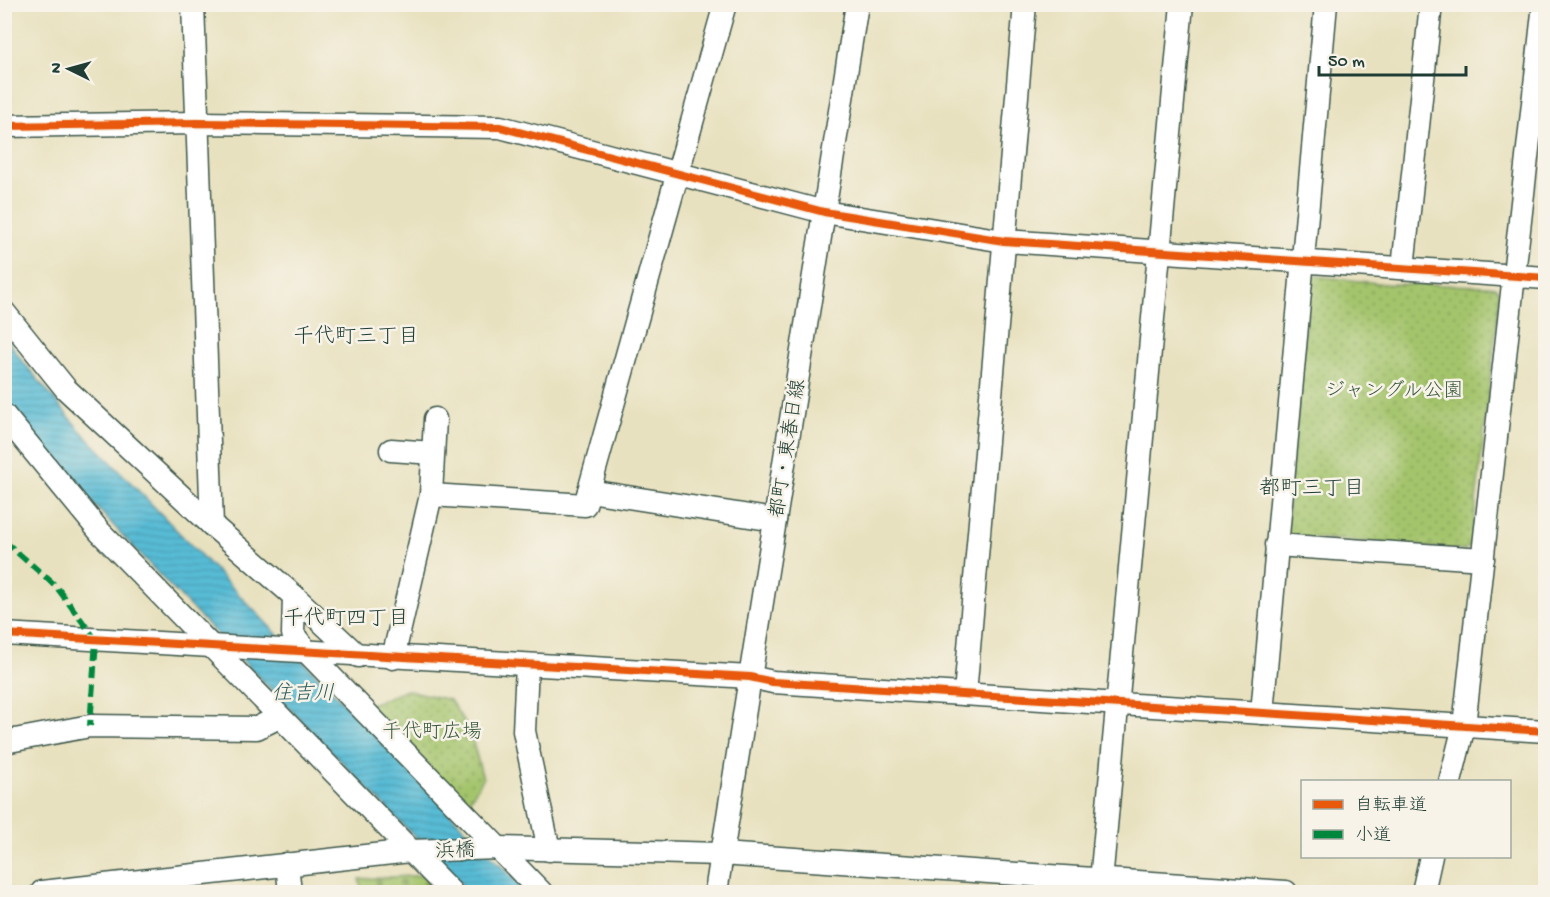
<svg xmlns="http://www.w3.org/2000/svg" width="1550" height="897" viewBox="0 0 1550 897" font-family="'Gochi Hand','Klee One',sans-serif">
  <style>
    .grass { fill: url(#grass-dots); stroke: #628050; stroke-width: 1.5 }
    .cemetery { fill: url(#cemetery-stones); stroke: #628050; stroke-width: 1.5 }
    .water { fill: url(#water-rules); stroke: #3c7c85; stroke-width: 1.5 }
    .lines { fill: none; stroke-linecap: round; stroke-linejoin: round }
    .minor-casing { stroke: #3d5649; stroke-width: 25 }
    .minor { stroke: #fff; stroke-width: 22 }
    .quiet { stroke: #00873e; stroke-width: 6; stroke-dasharray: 12 6; stroke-linecap: butt }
    .cycleway-casing { stroke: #f7f3e8; stroke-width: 11 }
    .cycleway { stroke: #e8590c; stroke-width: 8 }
    .labels { text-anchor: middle; stroke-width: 5; stroke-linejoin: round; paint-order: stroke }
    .park-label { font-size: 20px; fill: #3a583f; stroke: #f7f3e8 }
    .street-label { font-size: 20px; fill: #1f3d34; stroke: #f7f3e8 }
    .neighbourhood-label { font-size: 21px; fill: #1f3d34; stroke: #f7f3e8 }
    .water-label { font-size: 21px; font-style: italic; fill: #2d5d5c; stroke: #f7f3e8 }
  </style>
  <defs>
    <pattern id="grass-dots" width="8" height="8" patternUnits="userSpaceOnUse" patternTransform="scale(1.5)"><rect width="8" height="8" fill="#a4c46c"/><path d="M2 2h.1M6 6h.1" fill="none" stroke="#85a05a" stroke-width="1.8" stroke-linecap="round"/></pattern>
    <pattern id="cemetery-stones" width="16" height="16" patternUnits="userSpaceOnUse" patternTransform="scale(1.5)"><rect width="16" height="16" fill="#a4c46c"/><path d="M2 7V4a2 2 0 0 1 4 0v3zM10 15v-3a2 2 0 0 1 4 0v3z" fill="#85a05a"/></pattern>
    <pattern id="water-rules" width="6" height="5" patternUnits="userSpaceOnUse" patternTransform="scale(1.5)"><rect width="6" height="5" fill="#58bcd6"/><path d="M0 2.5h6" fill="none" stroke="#489aae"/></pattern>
  </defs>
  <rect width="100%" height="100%" fill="#f7f3e8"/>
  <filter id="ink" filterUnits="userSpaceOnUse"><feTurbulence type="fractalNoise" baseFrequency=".0167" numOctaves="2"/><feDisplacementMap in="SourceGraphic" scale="12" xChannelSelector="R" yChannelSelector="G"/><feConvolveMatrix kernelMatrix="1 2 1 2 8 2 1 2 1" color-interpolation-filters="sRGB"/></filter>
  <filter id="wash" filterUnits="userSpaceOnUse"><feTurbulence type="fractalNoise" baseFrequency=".008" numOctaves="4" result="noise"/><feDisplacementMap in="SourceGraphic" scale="24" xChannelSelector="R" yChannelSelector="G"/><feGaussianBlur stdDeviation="1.35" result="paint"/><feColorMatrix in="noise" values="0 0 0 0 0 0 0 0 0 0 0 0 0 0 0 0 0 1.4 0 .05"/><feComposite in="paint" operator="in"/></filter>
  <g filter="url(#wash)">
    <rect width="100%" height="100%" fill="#e8e1bf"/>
    <g class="grass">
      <path d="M1316,276L1386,284L1489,286L1496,287L1500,294L1471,545L1464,550L1292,536L1286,530L1309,282Z"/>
      <path d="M407,690L450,700L470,731L483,779L465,808L363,707Z"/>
    </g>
    <path class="cemetery" d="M428,875L445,892H365L362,891L359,879Z"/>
    <path class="water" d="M4,334L20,358L78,428L526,892H469L166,582L47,454L5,403Z"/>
  </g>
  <g filter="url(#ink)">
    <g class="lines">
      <defs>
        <g id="minor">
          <path d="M193,4L212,525"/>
          <path d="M4,126L197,123L500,127L824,212L1004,241L1546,278"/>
          <path d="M1403,268L1431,4"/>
          <path d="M4,312L66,389L212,525L294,596L358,656"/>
          <path d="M4,415L100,532L451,892"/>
          <path d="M391,450L433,453"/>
          <path d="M589,491L775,520"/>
          <path d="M431,495L585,505L725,4"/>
          <path d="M1276,545L1483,559"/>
          <path d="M294,596L293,634L308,653L541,892"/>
          <path d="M4,634L750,677L773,682L1546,731"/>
          <path d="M393,658L431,495L435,419"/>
          <path d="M527,665L524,731L549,850"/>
          <path d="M965,694L1025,4"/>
          <path d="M1262,713L1326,4"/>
          <path d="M4,742L90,726L257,728L279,717"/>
          <path d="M1450,782L1464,726L1544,4"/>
          <path d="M287,864L290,892"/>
          <path d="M42,892L410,851L499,848L721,854L1286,892"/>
          <path d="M716,892L857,4"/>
          <path d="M1100,892L1182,4"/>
          <path d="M1423,892L1431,856"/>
        </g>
      </defs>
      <use href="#minor" class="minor-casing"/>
      <use href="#minor" class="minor"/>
      <path class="quiet" d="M4,541L56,586L96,640L90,726"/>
      <defs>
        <g id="cycleway">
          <path d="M4,126L197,123L500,127L824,212L1004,241L1546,278"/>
          <path d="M4,634L750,677L773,682L1546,731"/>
        </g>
      </defs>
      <use href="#cycleway" class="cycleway-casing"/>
      <use href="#cycleway" class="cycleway"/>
    </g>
  </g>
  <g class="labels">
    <g class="park-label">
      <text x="1394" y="396">ジャングル公園</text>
      <text x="432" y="737">千代町広場</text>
    </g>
    <g class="street-label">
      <text transform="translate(786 448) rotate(-81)" y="7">都町・東春日線</text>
      <text transform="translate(455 849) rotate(-2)" y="7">浜橋</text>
    </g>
    <g class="neighbourhood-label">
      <text x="356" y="342">千代町三丁目</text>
      <text x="1312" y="494">都町三丁目</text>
      <text x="346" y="624">千代町四丁目</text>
    </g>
    <g class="water-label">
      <text x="303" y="699">住吉川</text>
    </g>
  </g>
  <rect width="1550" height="897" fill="none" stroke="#f7f3e8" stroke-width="24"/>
  <rect x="1301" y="780" width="210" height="78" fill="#f7f3e8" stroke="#a1aaa0" stroke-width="1.5"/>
  <rect x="1313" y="800" width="30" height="9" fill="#e8590c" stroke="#a1aaa0" stroke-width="1.5"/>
  <text x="1355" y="810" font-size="18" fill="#1f3d34">自転車道</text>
  <rect x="1313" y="830" width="30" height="9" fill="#00873e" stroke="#a1aaa0" stroke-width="1.5"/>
  <text x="1355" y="840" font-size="18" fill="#1f3d34">小道</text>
  <g transform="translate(69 69) rotate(275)" stroke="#f7f3e8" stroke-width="4.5" paint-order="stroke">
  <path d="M0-4.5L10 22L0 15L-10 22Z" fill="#1f3d34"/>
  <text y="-9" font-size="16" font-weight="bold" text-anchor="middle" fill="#1f3d34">N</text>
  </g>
  <path d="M1319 66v9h147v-9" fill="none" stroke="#1f3d34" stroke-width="3"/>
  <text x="1328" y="66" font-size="18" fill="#1f3d34" stroke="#f7f3e8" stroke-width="4.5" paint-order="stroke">50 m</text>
</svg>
